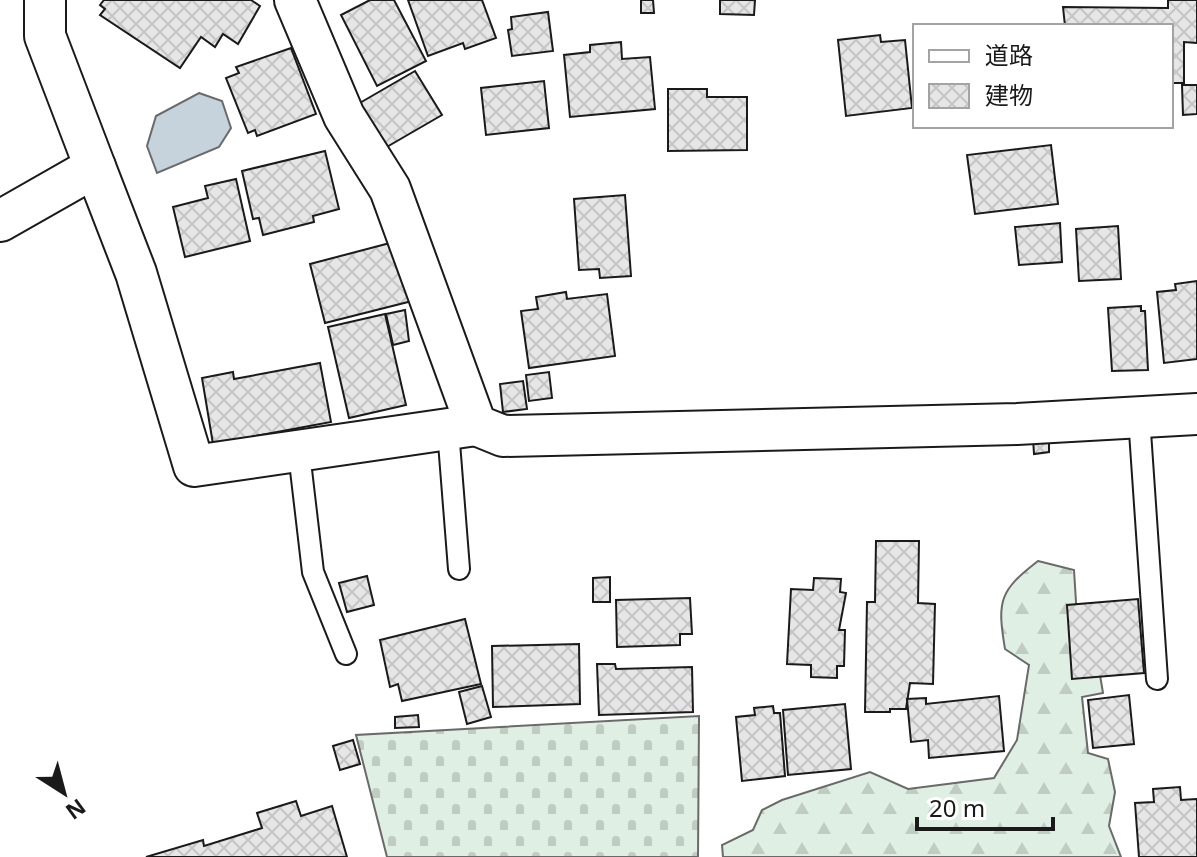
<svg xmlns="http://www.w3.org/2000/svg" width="1197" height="857" viewBox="0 0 1197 857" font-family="'Noto Sans','Noto Sans JP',sans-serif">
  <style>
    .forest { fill: url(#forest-firs); stroke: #6a6a6a; stroke-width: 2 }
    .cemetery { fill: url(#cemetery-stones); stroke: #6a6a6a; stroke-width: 2 }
    .water { fill: #c6d2dc; stroke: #6a6a6a; stroke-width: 2 }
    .building { fill: url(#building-cross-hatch); stroke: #1a1a1a; stroke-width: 2 }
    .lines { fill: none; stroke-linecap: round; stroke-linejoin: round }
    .service-casing { stroke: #1a1a1a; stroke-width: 24 }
    .minor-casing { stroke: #1a1a1a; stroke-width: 44 }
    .service { stroke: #fff; stroke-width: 20 }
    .minor { stroke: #fff; stroke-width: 40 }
  </style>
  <defs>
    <pattern id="forest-firs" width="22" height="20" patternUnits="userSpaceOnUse" patternTransform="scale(2)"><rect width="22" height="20" fill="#e0efe3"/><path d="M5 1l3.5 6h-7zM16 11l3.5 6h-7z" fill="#c0ccc2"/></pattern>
    <pattern id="cemetery-stones" width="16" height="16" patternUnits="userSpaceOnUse" patternTransform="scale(2)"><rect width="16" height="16" fill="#e0efe3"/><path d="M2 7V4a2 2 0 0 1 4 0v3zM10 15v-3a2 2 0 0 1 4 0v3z" fill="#c0ccc2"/></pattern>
    <pattern id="building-cross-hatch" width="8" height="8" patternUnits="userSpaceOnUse" patternTransform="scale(2)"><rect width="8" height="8" fill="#e6e6e6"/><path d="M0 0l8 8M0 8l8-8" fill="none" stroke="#c5c5c5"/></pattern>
  </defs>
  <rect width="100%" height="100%" fill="#fff"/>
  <path class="forest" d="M1038,561L1074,570L1077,618L1096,651L1103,693L1082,697L1088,753L1108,759L1115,792L1109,826L1121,857H723L722,845L753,830L762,810L782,800L870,772L908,789L994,778L1017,740L1029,665L1005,649C997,601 999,591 1038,561Z"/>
  <path class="cemetery" d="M699,716L698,857H387L356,735Z"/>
  <path class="water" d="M199,93L222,101L231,128L219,147L157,173L147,146L156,116Z"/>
  <g class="building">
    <path d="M104,0H251L260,6L238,44L223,34L215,47L201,37L180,68L100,15L105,9L100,5Z"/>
    <path d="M370,0H394L426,61L377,86L341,15Z"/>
    <path d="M408,0H482L496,38L465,49L463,43L428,56Z"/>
    <path d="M641,0H653L654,13H641Z"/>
    <path d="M720,0H755L754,15L720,14Z"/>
    <path d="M1168,0H1197V43L1184,42V83H1171V26H1065L1063,7L1168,8Z"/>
    <path d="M548,12L553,51L512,56L508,30L512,29L511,17Z"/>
    <path d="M880,35L881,42L905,40L912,108L846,116L838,40Z"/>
    <path d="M621,42L622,59L650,57L655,109L570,117L564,55L590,52V45Z"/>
    <path d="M291,48L316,114L257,136L255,130L248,133L226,78L239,73L236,67Z"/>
    <path d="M415,71L442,115L385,148L358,104Z"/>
    <path d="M544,81L549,128L486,135L481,88Z"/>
    <path d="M1182,85H1197V114L1183,115Z"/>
    <path d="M668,89H707V97H747V150L668,151Z"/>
    <path d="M1051,145L1058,204L975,214L967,155Z"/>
    <path d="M325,151L339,209L313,216L314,222L263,235L259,218L253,219L242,171Z"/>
    <path d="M236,179L250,241L185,257L173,207L208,198L205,186Z"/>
    <path d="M625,195L631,276L600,278L599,269L579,270L574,199Z"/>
    <path d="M1060,223L1062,262L1019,265L1015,227Z"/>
    <path d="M1118,226L1121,279L1079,281L1076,229Z"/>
    <path d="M390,243L412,301L325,323L310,264Z"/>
    <path d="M1197,281V359L1164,363L1157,292L1176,290L1175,284Z"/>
    <path d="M566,292L567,299L607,294L615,356L529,368L521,311L538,309L536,297Z"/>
    <path d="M1141,306V311H1145L1148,370L1112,371L1108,308Z"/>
    <path d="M405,310L409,341L393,345L386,314Z"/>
    <path d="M385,314L406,405L349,418L328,327Z"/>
    <path d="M320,363L331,422L213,444L202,378L233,372L234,379Z"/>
    <path d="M549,372L552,398L529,401L526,375Z"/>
    <path d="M523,381L527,409L503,412L500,384Z"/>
    <path d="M1049,437V452L1034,454L1033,438Z"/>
    <path d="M876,541H919L918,603L935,604L933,684L910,683L906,709H890V712H865L867,602H875Z"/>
    <path d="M367,576L374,605L347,612L339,583Z"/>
    <path d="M610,577V602H593V578Z"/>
    <path d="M814,578L841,579L840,592L846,593L839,630H845L844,666H837V678L811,677V665L787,664L791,589L813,590Z"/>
    <path d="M690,598L692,634H680V645L617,647L616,600Z"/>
    <path d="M1138,599L1144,673L1072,679L1067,605Z"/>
    <path d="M465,619L481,684L402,701L398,684L390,687L380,640Z"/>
    <path d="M579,644L580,704L493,707L492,646Z"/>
    <path d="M597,664H615L616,669L692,667L693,712L599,715Z"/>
    <path d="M482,686L491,717L467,724L459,692Z"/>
    <path d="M1129,695L1134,744L1093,748L1088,700Z"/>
    <path d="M999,696L1004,751L929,758L928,740L911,742L907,699L926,698V704Z"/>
    <path d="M845,704L851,769L788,775L783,710Z"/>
    <path d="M773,706L774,713H780L785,776L742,781L736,717L755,715L754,708Z"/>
    <path d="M418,715L419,727L395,728V717Z"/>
    <path d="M353,740L360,764L340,770L333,746Z"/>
    <path d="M1180,787L1181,800L1197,799V857H1139L1135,803L1154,802L1153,789Z"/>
    <path d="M296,801L301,816L332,806L347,857H146L203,840L204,846L262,828L257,813Z"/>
  </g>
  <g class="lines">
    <defs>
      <g id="service">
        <path d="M1139,417L1157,679"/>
        <path d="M448,430L459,569"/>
        <path d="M299,453L313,572L346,654"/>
      </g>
      <g id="minor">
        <path d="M295,0L344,116L390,189L476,425L503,436L1017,424L1197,414"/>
        <path d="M95,167L136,273L194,466L476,425"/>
        <path d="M0,221L95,167L45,36V0"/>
      </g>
    </defs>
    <use href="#service" class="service-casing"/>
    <use href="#minor" class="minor-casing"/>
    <use href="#service" class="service"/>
    <use href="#minor" class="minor"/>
  </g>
  <rect x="913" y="24" width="260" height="104" fill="#ffffff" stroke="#a3a3a3" stroke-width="2"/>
  <rect x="929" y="50" width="40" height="12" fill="#ffffff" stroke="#a3a3a3" stroke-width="2"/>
  <text x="985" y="64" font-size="24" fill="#1a1a1a">道路</text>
  <rect x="929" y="84" width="40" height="24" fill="url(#building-cross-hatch)" stroke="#a3a3a3" stroke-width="2"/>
  <text x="985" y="104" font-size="24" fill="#1a1a1a">建物</text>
  <g transform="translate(64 793) rotate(144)" stroke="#ffffff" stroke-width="6" paint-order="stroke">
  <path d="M0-6L14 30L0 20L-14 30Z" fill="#1a1a1a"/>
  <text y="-12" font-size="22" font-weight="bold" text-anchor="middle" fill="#1a1a1a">N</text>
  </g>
  <path d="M917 817v12h136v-12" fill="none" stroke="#1a1a1a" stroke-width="4"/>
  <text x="929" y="817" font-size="24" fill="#1a1a1a" stroke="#ffffff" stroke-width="6" paint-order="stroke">20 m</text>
</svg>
